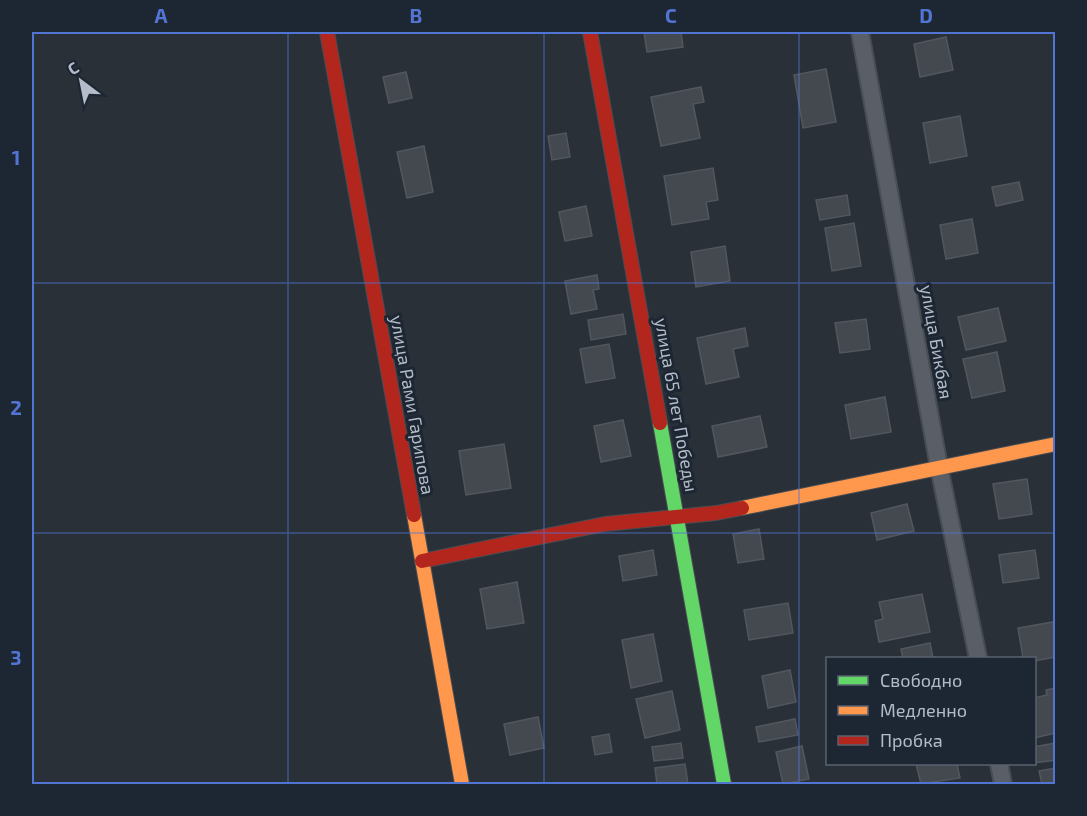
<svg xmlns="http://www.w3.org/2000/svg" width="1087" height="816" viewBox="0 0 1087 816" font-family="'Exo 2',sans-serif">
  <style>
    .building { fill: #444950; stroke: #52575f; stroke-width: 1.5 }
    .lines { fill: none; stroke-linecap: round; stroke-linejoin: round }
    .street-casing { stroke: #484c53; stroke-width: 20 }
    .fast-casing { stroke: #484c53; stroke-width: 16 }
    .slow-casing { stroke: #484c53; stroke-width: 16 }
    .jam-casing { stroke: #484c53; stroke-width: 16 }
    .street { stroke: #5a5e66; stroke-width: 16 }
    .fast { stroke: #63d668; stroke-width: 14 }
    .slow { stroke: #ff974d; stroke-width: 14 }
    .jam { stroke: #b3261e; stroke-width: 14 }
    .grid { fill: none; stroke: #5274d3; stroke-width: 1.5; stroke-opacity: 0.55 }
    .labels { text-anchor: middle; stroke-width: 6; stroke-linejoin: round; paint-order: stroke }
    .street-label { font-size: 18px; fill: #b4bcc9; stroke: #1d2633 }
    .neatline { fill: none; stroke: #5274d3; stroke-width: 2 }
    .grid-label { font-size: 20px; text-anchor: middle; font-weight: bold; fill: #5274d3 }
  </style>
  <rect width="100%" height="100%" fill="#2a3038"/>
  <g class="building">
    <path d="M644,32H681L683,47L647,52Z"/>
    <path d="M946,37L953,70L920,77L914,44Z"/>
    <path d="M826,69L836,122L803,128L794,75Z"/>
    <path d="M406,72L412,98L389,103L383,77Z"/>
    <path d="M701,87L704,102L693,104L700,138L661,146L651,97Z"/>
    <path d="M960,116L967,156L930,163L923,123Z"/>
    <path d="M566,133L570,157L552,160L548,136Z"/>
    <path d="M424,146L433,192L407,198L397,152Z"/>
    <path d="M713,168L718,200L706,202L709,219L672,225L664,176Z"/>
    <path d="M1019,182L1023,200L996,206L992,187Z"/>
    <path d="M847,195L850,215L820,220L816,200Z"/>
    <path d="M586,206L592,236L565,241L559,212Z"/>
    <path d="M972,219L978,253L946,259L940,225Z"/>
    <path d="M854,223L861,266L832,271L825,228Z"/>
    <path d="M725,246L730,281L696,287L691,252Z"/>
    <path d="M597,275L599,289L593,290L597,309L571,314L565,281Z"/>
    <path d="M998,308L1006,341L966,350L958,317Z"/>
    <path d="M623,314L626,334L591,340L588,320Z"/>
    <path d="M866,319L870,349L840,353L835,323Z"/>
    <path d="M745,328L748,346L733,349L739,377L706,384L697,338Z"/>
    <path d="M609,344L615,378L586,383L580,349Z"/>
    <path d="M997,352L1005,391L972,398L963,359Z"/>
    <path d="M885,397L891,432L851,439L845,405Z"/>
    <path d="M760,416L767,447L718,457L712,426Z"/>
    <path d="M623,420L631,456L601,462L594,426Z"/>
    <path d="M504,444L511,488L466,495L459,451Z"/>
    <path d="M1027,479L1032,514L999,519L993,484Z"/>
    <path d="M907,504L914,531L877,540L871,513Z"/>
    <path d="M759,529L764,559L738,563L733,534Z"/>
    <path d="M653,550L657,575L623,581L619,556Z"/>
    <path d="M1035,550L1039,578L1003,583L999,555Z"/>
    <path d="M517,582L524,623L487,629L480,589Z"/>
    <path d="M922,594L930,632L879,642L875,621L883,619L879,602Z"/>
    <path d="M788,603L793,633L749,640L744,610Z"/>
    <path d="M1053,622L1056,657L1034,661L1023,658L1018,628Z"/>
    <path d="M653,634L662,681L631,688L622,640Z"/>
    <path d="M930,643L933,658H903L901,649Z"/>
    <path d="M790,670L796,702L768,708L762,676Z"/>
    <path d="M1056,688V733L1034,738V698L1047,695L1046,690Z"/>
    <path d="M672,691L680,730L645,738L636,699Z"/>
    <path d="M538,717L544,748L510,755L504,724Z"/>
    <path d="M795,719L798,735L759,742L756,727Z"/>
    <path d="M609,734L612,752L595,755L592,737Z"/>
    <path d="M681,743L683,758L654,761L652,747Z"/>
    <path d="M1056,743V760L1034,763V747Z"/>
    <path d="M802,746L809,779L783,784L776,752Z"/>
    <path d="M685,764L688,784H657L655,768Z"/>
    <path d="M916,764H957L960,778L921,784Z"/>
    <path d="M1056,768V784H1042L1039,771Z"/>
  </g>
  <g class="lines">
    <defs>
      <g id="street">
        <path d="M860,32L939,467L978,658"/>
        <path d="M999,764L1003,784"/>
      </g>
      <path id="fast" d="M660,423L724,784"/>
      <g id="slow">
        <path d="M742,508L1056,444"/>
        <path d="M414,515L462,784"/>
      </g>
      <g id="jam">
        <path d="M327,32L414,515"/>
        <path d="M590,32L660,423"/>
        <path d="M422,561L605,524L716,513L742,508"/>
      </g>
    </defs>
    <use href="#street" class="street-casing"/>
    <use href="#fast" class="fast-casing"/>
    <use href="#slow" class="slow-casing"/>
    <use href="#jam" class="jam-casing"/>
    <use href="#street" class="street"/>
    <use href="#fast" class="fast"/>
    <use href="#slow" class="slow"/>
    <use href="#jam" class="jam"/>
  </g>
  <path class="grid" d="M288,32V784M544,32V784M799,32V784M32,283H1056M32,533H1056"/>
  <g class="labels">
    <g class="street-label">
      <text transform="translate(936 342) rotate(80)" y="6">улица Бикбая</text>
      <text transform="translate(412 405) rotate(80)" y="6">улица Рами Гарипова</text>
      <text transform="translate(676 405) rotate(80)" y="6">улица 65 лет Победы</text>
    </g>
  </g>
  <rect width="1087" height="816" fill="none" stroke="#1d2633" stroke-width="66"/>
  <rect x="826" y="657" width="210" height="108" fill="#1d2633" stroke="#59626f" stroke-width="1.5"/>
  <rect x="838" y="676" width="30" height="9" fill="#63d668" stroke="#59626f" stroke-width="1.5"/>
  <text x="880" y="687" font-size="18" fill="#b4bcc9">Свободно</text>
  <rect x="838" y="706" width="30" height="9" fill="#ff974d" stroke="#59626f" stroke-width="1.5"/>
  <text x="880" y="717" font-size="18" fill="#b4bcc9">Медленно</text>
  <rect x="838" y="736" width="30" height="9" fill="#b3261e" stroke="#59626f" stroke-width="1.5"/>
  <text x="880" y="747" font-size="18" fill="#b4bcc9">Пробка</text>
  <g transform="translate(81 81) rotate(328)" stroke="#1d2633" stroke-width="4.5" paint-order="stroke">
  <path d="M0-4.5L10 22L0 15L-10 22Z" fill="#b4bcc9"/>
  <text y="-9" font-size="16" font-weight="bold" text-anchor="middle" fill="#b4bcc9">С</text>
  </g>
  <rect x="33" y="33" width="1021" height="750" class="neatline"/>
  <g class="grid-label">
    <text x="161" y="23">A</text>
    <text x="416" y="23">B</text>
    <text x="671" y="23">C</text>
    <text x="926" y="23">D</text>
    <text x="16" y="165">1</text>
    <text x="16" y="415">2</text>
    <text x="16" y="665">3</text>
  </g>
</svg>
